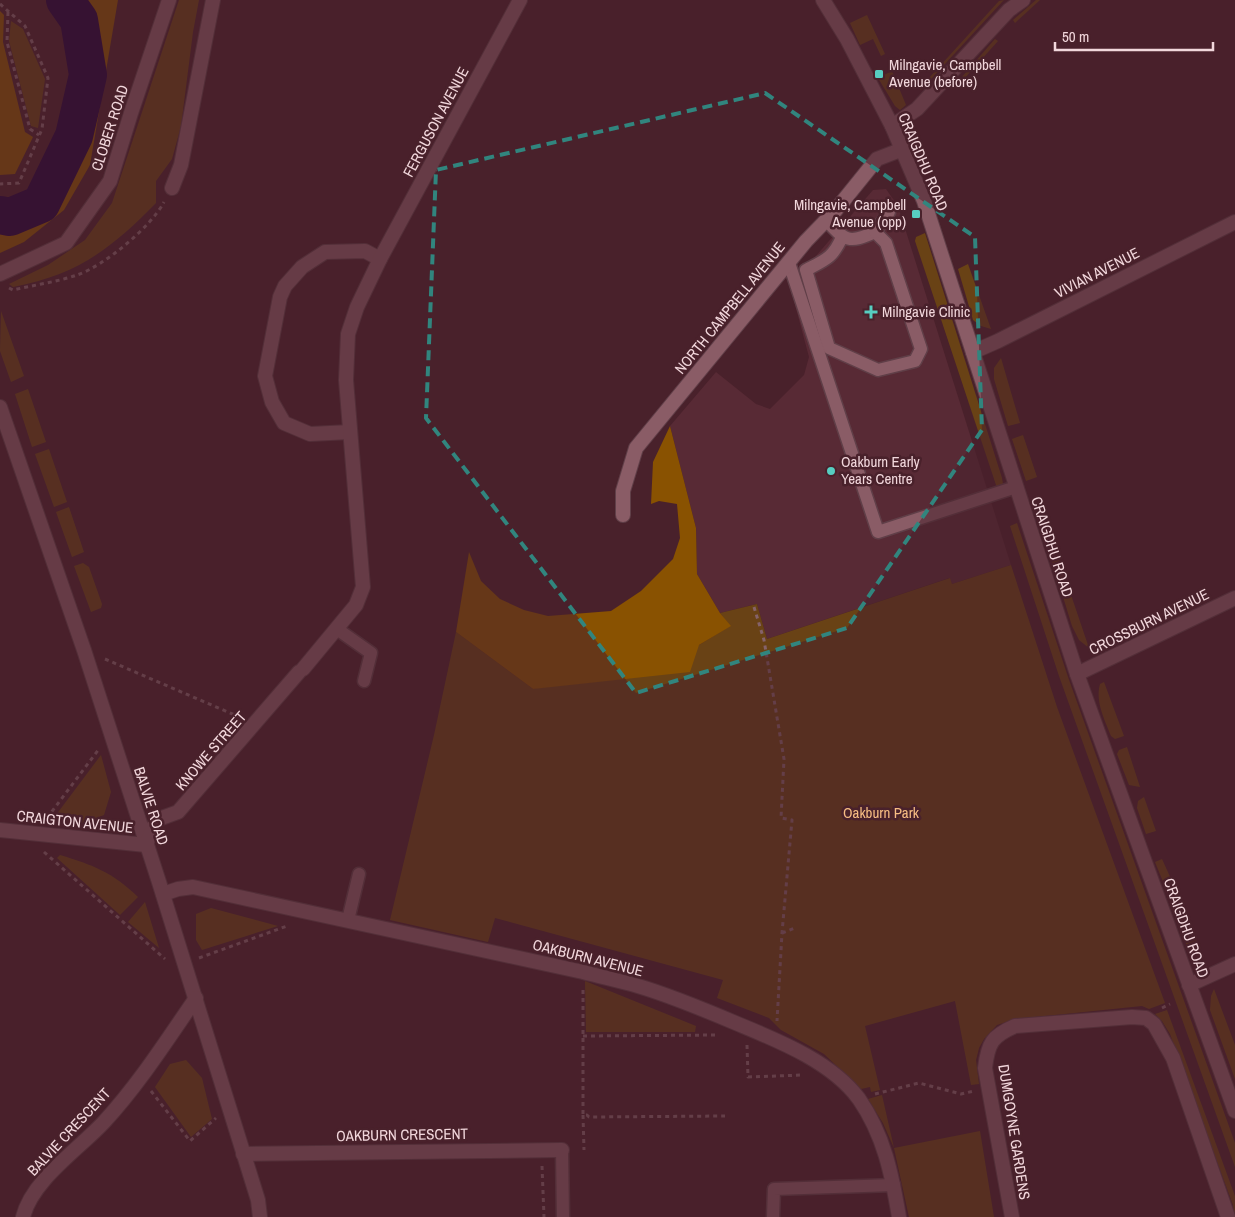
<svg xmlns="http://www.w3.org/2000/svg" width="1235" height="1217" viewBox="0 0 1235 1217" font-family="'Archivo Narrow',sans-serif">
  <style>
    .built { fill: #582a35 }
    .green { fill: #694215 }
    .forest { fill: #895201 }
    .lines { fill: none; stroke-linecap: round; stroke-linejoin: round }
    .river { stroke: #21003a; stroke-width: 38 }
    .service-casing { stroke: #603f48; stroke-width: 15 }
    .minor-casing { stroke: #603f48; stroke-width: 16 }
    .tertiary-casing { stroke: #603f48; stroke-width: 16 }
    .secondary-casing { stroke: #603f48; stroke-width: 16 }
    .path { stroke: #85626a; stroke-width: 3; stroke-dasharray: 4 4; stroke-linecap: butt }
    .service { stroke: #8a5c66; stroke-width: 12 }
    .minor { stroke: #8a5c66; stroke-width: 14 }
    .tertiary { stroke: #8a5c66; stroke-width: 14 }
    .secondary { stroke: #8a5c66; stroke-width: 14 }
    .marked { fill: none; stroke: #31857e; stroke-width: 4; stroke-dasharray: 10 6; stroke-linejoin: round }
    .poi-dot { fill: #57cec1; stroke: #49212b; stroke-width: 2 }
    .labels { text-anchor: middle; stroke-width: 5; stroke-linejoin: round; paint-order: stroke }
    .poi-label { font-size: 15px; fill: #f2d7dc; stroke: #49212b; text-anchor: start }
    .street-label { font-size: 15px; fill: #f2d7dc; stroke: #49212b }
    .park-label { font-size: 15px; fill: #f7bd83; stroke: #49212b }
  </style>
  <rect width="100%" height="100%" fill="#49212b"/>
  <path class="built" d="M886,189L898,206L1011,565L952,584L949,578L767,639L757,604L720,613L697,574L696,528L670,426L716,372L756,404L770,409L804,375L809,357L790,286L873,190Z"/>
  <g class="green">
    <path d="M179,0H199L193,32L181,126L172,159L156,181V203C111,249 77,275 13,287L9,284L48,265L85,240L112,203Z"/>
    <path d="M1004,0L1002,2L921,90L919,89L999,1Z"/>
    <path d="M1036,0H1040L1015,23L1013,20Z"/>
    <path d="M867,15L885,54L881,56L873,39L860,45L850,23Z"/>
    <path d="M11,21L23,29L45,79L38,128L31,126L9,41Z"/>
    <path d="M995,39L998,41L963,80L961,78Z"/>
    <path d="M892,71L906,105L900,110L895,106L878,78Z"/>
    <path d="M925,233L1002,478L1003,484L997,488L915,241L916,237Z"/>
    <path d="M968,264L991,329L981,326L973,320L958,269Z"/>
    <path d="M1,311L24,376L11,382L0,351Z"/>
    <path d="M1001,358L1020,423L1008,426L994,379V368Z"/>
    <path d="M28,389L46,442L32,447L15,394Z"/>
    <path d="M1023,435L1037,477L1026,481L1012,439Z"/>
    <path d="M49,449L67,502L54,507L35,454Z"/>
    <path d="M69,507L84,552L72,557L56,512Z"/>
    <path d="M1017,523L1068,677L1235,1143V1167L1059,676L1010,526Z"/>
    <path d="M1051,536L1089,648L1079,640L1072,626L1045,538Z"/>
    <path d="M83,563L89,567L102,604L101,608L91,612L74,566Z"/>
    <path d="M1011,565L1057,707L1165,1003L1149,1009L1142,1006L1016,1019L997,1025L984,1039L979,1048L976,1060L979,1084L971,1085L955,1001L865,1026L880,1090L871,1092L870,1087L861,1089L824,1054L781,1030L769,1018L717,998L723,980L495,918L488,942L390,920L434,735L456,632L533,689L699,645L730,626L720,613L757,604L767,639L950,578L952,584Z"/>
    <path d="M1104,682L1124,736L1115,739L1111,736C1105,720 1095,702 1100,684Z"/>
    <path d="M1127,747L1140,787L1129,785L1117,754L1119,750Z"/>
    <path d="M101,755L111,792L104,815L83,823L53,819Z"/>
    <path d="M1144,797L1156,831L1146,834L1137,808L1138,801Z"/>
    <path d="M60,855C93,865 112,872 138,897L120,915L57,858Z"/>
    <path d="M1162,859L1176,890L1168,894L1155,862Z"/>
    <path d="M1181,899L1203,958L1192,952L1187,946L1172,906L1173,901Z"/>
    <path d="M145,902L159,948L128,922Z"/>
    <path d="M211,908L278,926L202,950L196,940V914Z"/>
    <path d="M585,981L696,1026L695,1032H586Z"/>
    <path d="M1214,989L1235,1045V1079L1210,1010L1211,996Z"/>
    <path d="M1167,1010L1235,1196V1217L1233,1205L1170,1034L1162,1021L1155,1014Z"/>
    <path d="M186,1060L202,1078L212,1119L191,1137L155,1087L170,1064Z"/>
    <path d="M882,1095L894,1148L980,1131L994,1217H909L894,1148L883,1123L868,1099Z"/>
  </g>
  <g class="forest">
    <path d="M81,0H118L90,165L64,210L24,242L0,253V232L46,208L81,141L97,53Z"/>
    <path d="M0,11L4,15L3,42L25,132L33,137L15,174L0,175Z"/>
    <path d="M670,426L696,528L697,574L720,613L731,626L699,645L690,672L533,689L456,632L469,552L481,581L500,599L524,610L548,616L611,611L641,591L673,559L680,538L677,504L659,501L651,504L653,462Z"/>
  </g>
  <g class="lines">
    <path class="river" d="M0,215L10,217L41,204L74,136L88,75L79,20L65,0"/>
    <defs>
      <g id="service">
        <path d="M826,220C845,241 849,244 875,232L886,243L921,349L915,361L878,370L829,348L806,270C825,260 833,258 842,237"/>
        <path d="M875,232L889,212"/>
        <path d="M789,263L878,532L1016,487"/>
        <path d="M337,629L371,653L364,681"/>
        <path d="M348,920L359,874"/>
        <path d="M562,1150L563,1217"/>
        <path d="M773,1217L774,1189L894,1185"/>
      </g>
      <g id="minor">
        <path d="M892,126L917,109L1009,10L1023,0"/>
        <path d="M172,188L181,165L213,0"/>
        <path d="M973,352L998,341L1235,222"/>
        <path d="M0,407L84,650L159,882L258,1200L260,1217"/>
        <path d="M350,432L310,434L284,423L272,402L265,376L280,297L285,286L302,267L325,252L365,251L380,259"/>
        <path d="M623,515V491L636,448L806,241L835,211L877,159L903,149"/>
        <path d="M303,669L356,605L363,587L346,380L348,334L357,307L380,259L520,0"/>
        <path d="M1077,674L1235,598"/>
        <path d="M0,830L146,845L156,820L178,812L299,672"/>
        <path d="M163,894L178,889L193,887L583,972C602,977 620,981 638,986C672,996 705,1010 738,1024C779,1041 832,1062 859,1099C884,1135 892,1175 899,1217"/>
        <path d="M1189,985L1235,964"/>
        <path d="M243,1154L562,1150"/>
        <path d="M23,1217C32,1180 79,1149 104,1122C139,1084 167,1040 196,998"/>
        <path d="M1012,1217L985,1068C988,1043 992,1036 1015,1026L1132,1017L1146,1018L1154,1024L1173,1058L1228,1217"/>
      </g>
      <path id="tertiary" d="M0,274L66,243L110,181L131,113L169,0"/>
      <path id="secondary" d="M823,0L847,39L892,126L924,201L1077,674L1235,1111"/>
    </defs>
    <use href="#service" class="service-casing"/>
    <use href="#minor" class="minor-casing"/>
    <use href="#tertiary" class="tertiary-casing"/>
    <use href="#secondary" class="secondary-casing"/>
    <g class="path">
      <path d="M0,4L25,26L48,78L42,129L19,183L0,184"/>
      <path d="M8,12L7,42L30,129L39,135"/>
      <path d="M9,288L13,290C34,285 57,282 77,275C104,266 151,227 164,202"/>
      <path d="M754,607L764,640L784,759L781,818L792,820L782,933L777,1021"/>
      <path d="M105,659L237,716"/>
      <path d="M47,818L99,749"/>
      <path d="M44,852L165,959"/>
      <path d="M782,933L795,928"/>
      <path d="M199,958L287,926"/>
      <path d="M583,990V1115H587L589,1117L725,1116"/>
      <path d="M1162,1008L1170,1004"/>
      <path d="M583,1036L718,1035"/>
      <path d="M747,1045L748,1077L803,1075"/>
      <path d="M151,1091L190,1141L216,1118"/>
      <path d="M875,1094L919,1083L961,1094L974,1091"/>
      <path d="M583,1115L584,1150"/>
      <path d="M542,1166L544,1217"/>
    </g>
    <use href="#service" class="service"/>
    <use href="#minor" class="minor"/>
    <use href="#tertiary" class="tertiary"/>
    <use href="#secondary" class="secondary"/>
  </g>
  <path d="M0 0H1235V1217H0ZM765,93L975,237L982,430L847,628L636,693L426,418L436,170Z" fill="#49212b" fill-opacity=".55" fill-rule="evenodd"/>
  <path class="marked" d="M765,93L975,237L982,430L847,628L636,693L426,418L436,170Z"/>
  <g class="poi-dot">
    <rect x="874" y="69" width="10" height="10" rx="2.5"/>
    <rect x="911" y="209" width="10" height="10" rx="2.5"/>
    <path d="M868.5 304.5h5v5h5v5h-5v5h-5v-5h-5v-5h5z"/>
    <circle cx="831" cy="471" r="5"/>
  </g>
  <g class="labels">
    <g class="poi-label">
      <text x="889" y="70">Milngavie, Campbell<tspan x="889" dy="17">Avenue (before)</tspan></text>
      <text x="906" y="210" text-anchor="end">Milngavie, Campbell<tspan x="906" dy="17">Avenue (opp)</tspan></text>
      <text x="882" y="317">Milngavie Clinic</text>
      <text x="841" y="467">Oakburn Early<tspan x="841" dy="17">Years Centre</tspan></text>
    </g>
    <g class="street-label">
      <text transform="translate(436 122) rotate(-62)" y="5">FERGUSON AVENUE</text>
      <text transform="translate(110 128) rotate(-72)" y="5">CLOBER ROAD</text>
      <text transform="translate(923 162) rotate(67)" y="5">CRAIGDHU ROAD</text>
      <text transform="translate(1097 273) rotate(-27)" y="5">VIVIAN AVENUE</text>
      <text transform="translate(730 308) rotate(-51)" y="5">NORTH CAMPBELL AVENUE</text>
      <text transform="translate(1052 547) rotate(72)" y="5">CRAIGDHU ROAD</text>
      <text transform="translate(1149 622) rotate(-26)" y="5">CROSSBURN AVENUE</text>
      <text transform="translate(211 751) rotate(-49)" y="5">KNOWE STREET</text>
      <text transform="translate(151 806) rotate(72)" y="5">BALVIE ROAD</text>
      <text transform="translate(75 822) rotate(6)" y="5">CRAIGTON AVENUE</text>
      <text transform="translate(1186 928) rotate(70)" y="5">CRAIGDHU ROAD</text>
      <text transform="translate(588 958) rotate(14)" y="5">OAKBURN AVENUE</text>
      <text transform="translate(69 1132) rotate(-47)" y="5">BALVIE CRESCENT</text>
      <text transform="translate(1014 1132) rotate(81)" y="5">DUMGOYNE GARDENS</text>
      <text transform="translate(402 1135) rotate(-1)" y="5">OAKBURN CRESCENT</text>
    </g>
    <g class="park-label">
      <text x="881" y="818">Oakburn Park</text>
    </g>
  </g>
  <path d="M1055 42v8h158v-8" fill="none" stroke="#f2d7dc" stroke-width="2.5"/>
  <text x="1062" y="42" font-size="15" fill="#f2d7dc" stroke="#49212b" stroke-width="4" paint-order="stroke">50 m</text>
</svg>
